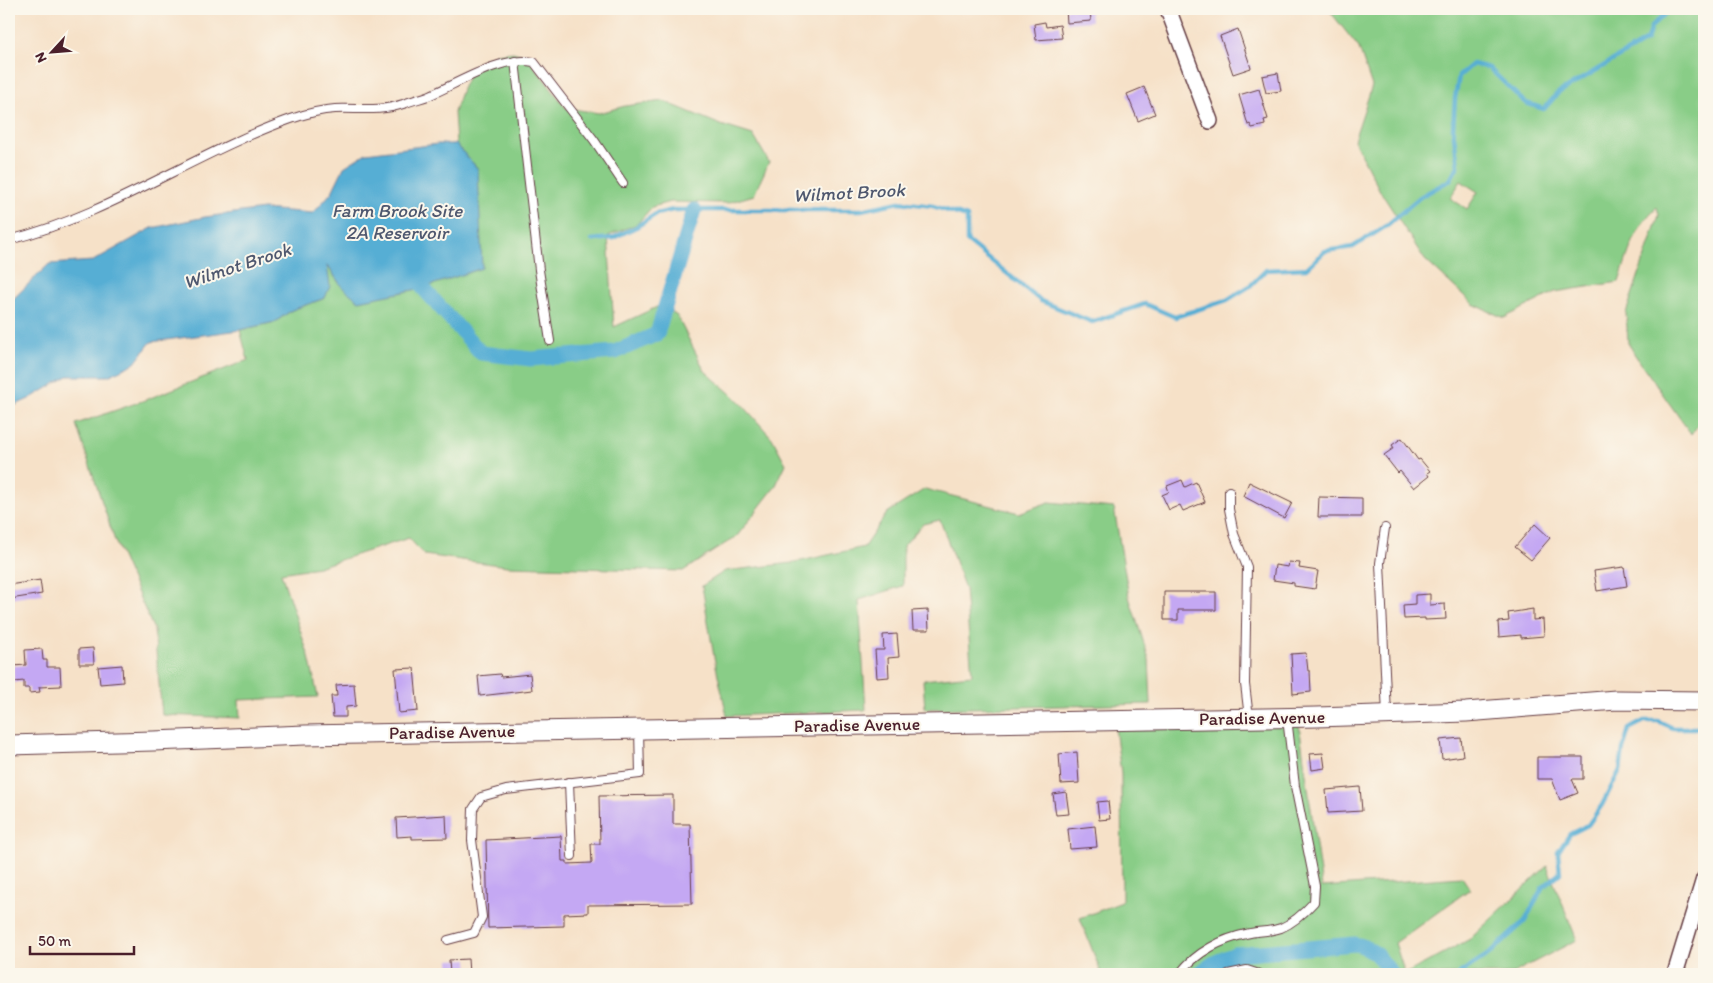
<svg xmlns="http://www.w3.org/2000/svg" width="1713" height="983" viewBox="0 0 1713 983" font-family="Itim,sans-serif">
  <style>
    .green { fill: #89cd87; stroke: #6a7659; fill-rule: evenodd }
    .water { fill: #57aed4; stroke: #506680 }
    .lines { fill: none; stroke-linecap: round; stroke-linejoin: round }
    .stream { stroke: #57aed4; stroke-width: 4.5 }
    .canal { stroke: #57aed4; stroke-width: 15 }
    .building { fill: #c4a8f3 }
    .service-casing { stroke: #643c43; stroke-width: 10 }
    .minor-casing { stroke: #643c43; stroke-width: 18 }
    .tertiary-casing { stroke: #643c43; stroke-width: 21 }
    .service { stroke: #fff; stroke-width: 8 }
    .minor { stroke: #fff; stroke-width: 15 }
    .tertiary { stroke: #fff; stroke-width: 19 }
    .labels { text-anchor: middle; stroke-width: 4; stroke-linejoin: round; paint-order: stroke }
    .street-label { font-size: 18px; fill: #4a1f2b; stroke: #fbf7ec }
    .water-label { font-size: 19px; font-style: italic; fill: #4f586f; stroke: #fbf7ec }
  </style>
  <rect width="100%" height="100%" fill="#fbf7ec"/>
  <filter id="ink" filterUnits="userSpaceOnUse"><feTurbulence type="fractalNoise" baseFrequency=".02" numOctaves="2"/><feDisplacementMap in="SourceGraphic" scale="10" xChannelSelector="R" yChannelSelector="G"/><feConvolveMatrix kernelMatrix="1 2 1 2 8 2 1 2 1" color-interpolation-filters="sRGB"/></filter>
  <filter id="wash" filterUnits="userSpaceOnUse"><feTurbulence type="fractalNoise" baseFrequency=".0096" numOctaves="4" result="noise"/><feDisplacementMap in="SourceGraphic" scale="20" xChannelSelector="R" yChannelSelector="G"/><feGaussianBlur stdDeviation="1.12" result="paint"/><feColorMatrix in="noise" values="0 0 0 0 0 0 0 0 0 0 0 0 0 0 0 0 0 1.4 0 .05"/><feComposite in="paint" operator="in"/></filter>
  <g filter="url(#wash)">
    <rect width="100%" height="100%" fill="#f6e1c8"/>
    <g class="green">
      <path d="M1328,9H1704V418L1691,434L1635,355L1628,342L1626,313L1659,215L1657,207C1635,226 1628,255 1619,282L1555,292L1504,318L1473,304L1425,260L1380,191L1354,140L1372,86L1359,48ZM1461,181L1478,192L1467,209L1450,198Z"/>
      <path d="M513,52L526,56L566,108L599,113L625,106L663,101L721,125L753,135L769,162L754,195L727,203L670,202L652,207L637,224L608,236L614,327L661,305L677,316L705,371L741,403L772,438L786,464L775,487L737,536L683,571L507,566L424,555L409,538L318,567L281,573L309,657L318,697L239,700L240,718L162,715L154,630L115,541L76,424L145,400L248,360L240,330L275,322L292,310L325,298L326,264L342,287L478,169L456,144L454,112L462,89L473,66L497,54Z"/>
      <path d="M925,489L1019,513L1049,502L1114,508L1129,597L1149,659L1151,704L925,709L923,680L972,675L965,589L940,520L923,524L903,546V586L859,600L866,710L727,716L714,657L702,586L725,571L792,563L864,547L887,513Z"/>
      <path d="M1299,724L1322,887L1462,877L1470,889L1395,943L1405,974L1470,939L1547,866L1577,940L1511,974H1100V970L1080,918L1122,902L1121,773L1115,728Z"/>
    </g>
    <path class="water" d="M438,144H456L478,169L482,268L423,288L359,301L342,287L327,265L330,286L325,298L292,310L275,322L240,330L151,342L135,363L108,376H68L29,399L9,408V303L49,264L93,261L152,228L205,217L263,209L313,213L332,192L344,167L366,153Z"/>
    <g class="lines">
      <g class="stream">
        <path d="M592,240L613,238L636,227L656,214L673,210H861L899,202L933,206L967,217V241L1041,301L1092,322L1145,304L1175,317L1227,300L1250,286L1266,270L1307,268L1325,251L1353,247L1386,226L1420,197L1450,180L1458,166L1453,129L1455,98L1459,76L1473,64L1489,68L1521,99L1526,103L1544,109L1558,93L1647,40L1651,27L1670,9"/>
        <path d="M1458,974L1489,954L1525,921L1542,888L1560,873L1558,852L1570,834L1588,825L1602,805L1620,770L1623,749L1629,729L1644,721H1658L1673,728H1698L1704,726"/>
      </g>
      <g class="canal">
        <path d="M416,270L423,288L481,353L531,359L615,352L657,334L694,210"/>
        <path d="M1198,974L1214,963L1235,954L1355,944C1375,948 1380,959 1392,974"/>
      </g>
    </g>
    <g id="blocks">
      <g class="building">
        <path d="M1066,9H1090L1091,21L1067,23Z"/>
        <path d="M1045,22L1046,27L1060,25L1062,38L1036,40L1034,24Z"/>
        <path d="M1238,29L1251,68L1233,74L1220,36Z"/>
        <path d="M1278,73L1281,91L1266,93L1262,76Z"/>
        <path d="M1144,87L1155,114L1138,121L1127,94Z"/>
        <path d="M1259,89L1268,119L1264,120L1265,125L1252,128L1250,124L1248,125L1239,95Z"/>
        <path d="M1402,438L1418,460L1420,459L1430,471L1427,473L1429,476L1414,488L1400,471L1398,473L1384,455L1394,448L1392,445Z"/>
        <path d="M1182,480L1185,487L1196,482L1205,502L1183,511L1180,505L1169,510L1162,495L1169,492L1167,486Z"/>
        <path d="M1249,482L1292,503L1284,518L1243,496Z"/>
        <path d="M1319,497L1362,498V517H1318Z"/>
        <path d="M1535,524L1550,538L1531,560L1515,547Z"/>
        <path d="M1289,562L1300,563L1299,568L1318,571L1315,589L1294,586V583L1273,580L1275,565L1288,567Z"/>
        <path d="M1624,567L1627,586L1597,591L1594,571Z"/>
        <path d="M40,580L42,594L10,599L9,585Z"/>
        <path d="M1164,592H1216V610H1178V620H1164Z"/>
        <path d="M1430,594V605L1445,604L1446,619L1425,620V618L1404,619L1403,605L1415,604V595Z"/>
        <path d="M1533,609V620L1543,619L1544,636L1521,638V635L1499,637L1498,622L1509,621L1508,613Z"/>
        <path d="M928,610L929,630H913L912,611Z"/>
        <path d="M897,634L899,657L888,658L889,677L877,678L875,650H884L883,635Z"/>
        <path d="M93,648L94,664H79V649Z"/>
        <path d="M42,649L43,660H47V667H60L61,686L39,687L40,692L29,693V688H24V681L14,682L13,666L26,665L25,650Z"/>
        <path d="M1306,653L1308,671H1310L1311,692L1293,694L1291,654Z"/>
        <path d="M122,665L123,682L100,684L98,667Z"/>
        <path d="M414,668L418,711L399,713L395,669Z"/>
        <path d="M500,674L501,677L530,674L532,690L480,696L478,676Z"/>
        <path d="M354,684L356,706L346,707V717H333L331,696H337L336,685Z"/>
        <path d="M1461,738L1463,756L1442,759L1440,740Z"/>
        <path d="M1077,752L1079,783L1061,784L1059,754Z"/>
        <path d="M1323,753L1325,768L1312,770L1310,754Z"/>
        <path d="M1537,757H1583V779H1572L1578,793L1560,800L1552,779H1537Z"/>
        <path d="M1360,787L1362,811L1328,813L1326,790Z"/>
        <path d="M1066,792L1069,814L1056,815L1053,794Z"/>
        <path d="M673,795V824H690L692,904L588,905V913L564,914V926L488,928L486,840L561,836L562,861H567V864L592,863L591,844H600L599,796Z"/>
        <path d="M1108,801L1110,819L1099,820L1097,802Z"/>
        <path d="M446,815L447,838L412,839V836L397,837L396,818Z"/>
        <path d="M1095,826L1097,847L1070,849L1068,829Z"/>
        <path d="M468,959L469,974H450L449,960Z"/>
      </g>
    </g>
  </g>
  <g filter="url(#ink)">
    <use href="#blocks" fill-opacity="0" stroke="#643c43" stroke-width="1"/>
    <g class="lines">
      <defs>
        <g id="service">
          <path d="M515,61L539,270L550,341"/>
          <path d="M9,240C109,215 195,153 291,119C305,114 320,110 335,109C358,108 380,112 403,104C411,101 419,99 428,96C459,83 501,55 534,62L594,140L623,183"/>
          <path d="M1229,491V509L1234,534L1247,567L1245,684L1249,718"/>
          <path d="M1385,528L1380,563L1387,715"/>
          <path d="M569,782L572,856"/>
          <path d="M448,940L474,933L482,917L472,840L473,809L481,797L506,790L640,774L639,729"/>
          <path d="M1182,974L1181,972C1197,952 1222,939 1246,934C1257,931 1270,932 1281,928C1293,923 1305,912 1314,902L1315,886L1295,786L1287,718"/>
          <path d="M1228,974L1247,970L1259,974"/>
        </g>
        <g id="minor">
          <path d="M1168,9L1210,121"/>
          <path d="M1675,974L1704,879"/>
        </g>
        <path id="tertiary" d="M9,745L153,741L305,735L1317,717L1466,712L1616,700L1704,701"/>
      </defs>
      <use href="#service" class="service-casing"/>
      <use href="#minor" class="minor-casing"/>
      <use href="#tertiary" class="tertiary-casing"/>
      <use href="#service" class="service"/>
      <use href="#minor" class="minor"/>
      <use href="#tertiary" class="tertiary"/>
    </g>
  </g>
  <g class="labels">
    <g class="street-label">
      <text transform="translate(1262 718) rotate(-1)" y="6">Paradise Avenue</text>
      <text transform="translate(857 725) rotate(-1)" y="6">Paradise Avenue</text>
      <text transform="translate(452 732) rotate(-1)" y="6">Paradise Avenue</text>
    </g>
    <g class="water-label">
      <text transform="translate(849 192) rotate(-3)" y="7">Wilmot Brook</text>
      <text x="397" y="217">Farm Brook Site<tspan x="397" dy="22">2A Reservoir</tspan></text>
      <text transform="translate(237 265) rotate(-18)" y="7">Wilmot Brook</text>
    </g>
  </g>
  <rect width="1713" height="983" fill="none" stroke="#fbf7ec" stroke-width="30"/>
  <g transform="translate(52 52) rotate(244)" stroke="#fbf7ec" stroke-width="4" paint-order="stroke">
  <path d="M0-4L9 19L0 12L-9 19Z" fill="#4a1f2b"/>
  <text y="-8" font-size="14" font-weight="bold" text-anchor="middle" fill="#4a1f2b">N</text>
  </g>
  <path d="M30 946v8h104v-8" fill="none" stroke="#4a1f2b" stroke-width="2.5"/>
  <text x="38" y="946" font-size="15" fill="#4a1f2b" stroke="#fbf7ec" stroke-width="4" paint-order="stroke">50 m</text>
</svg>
